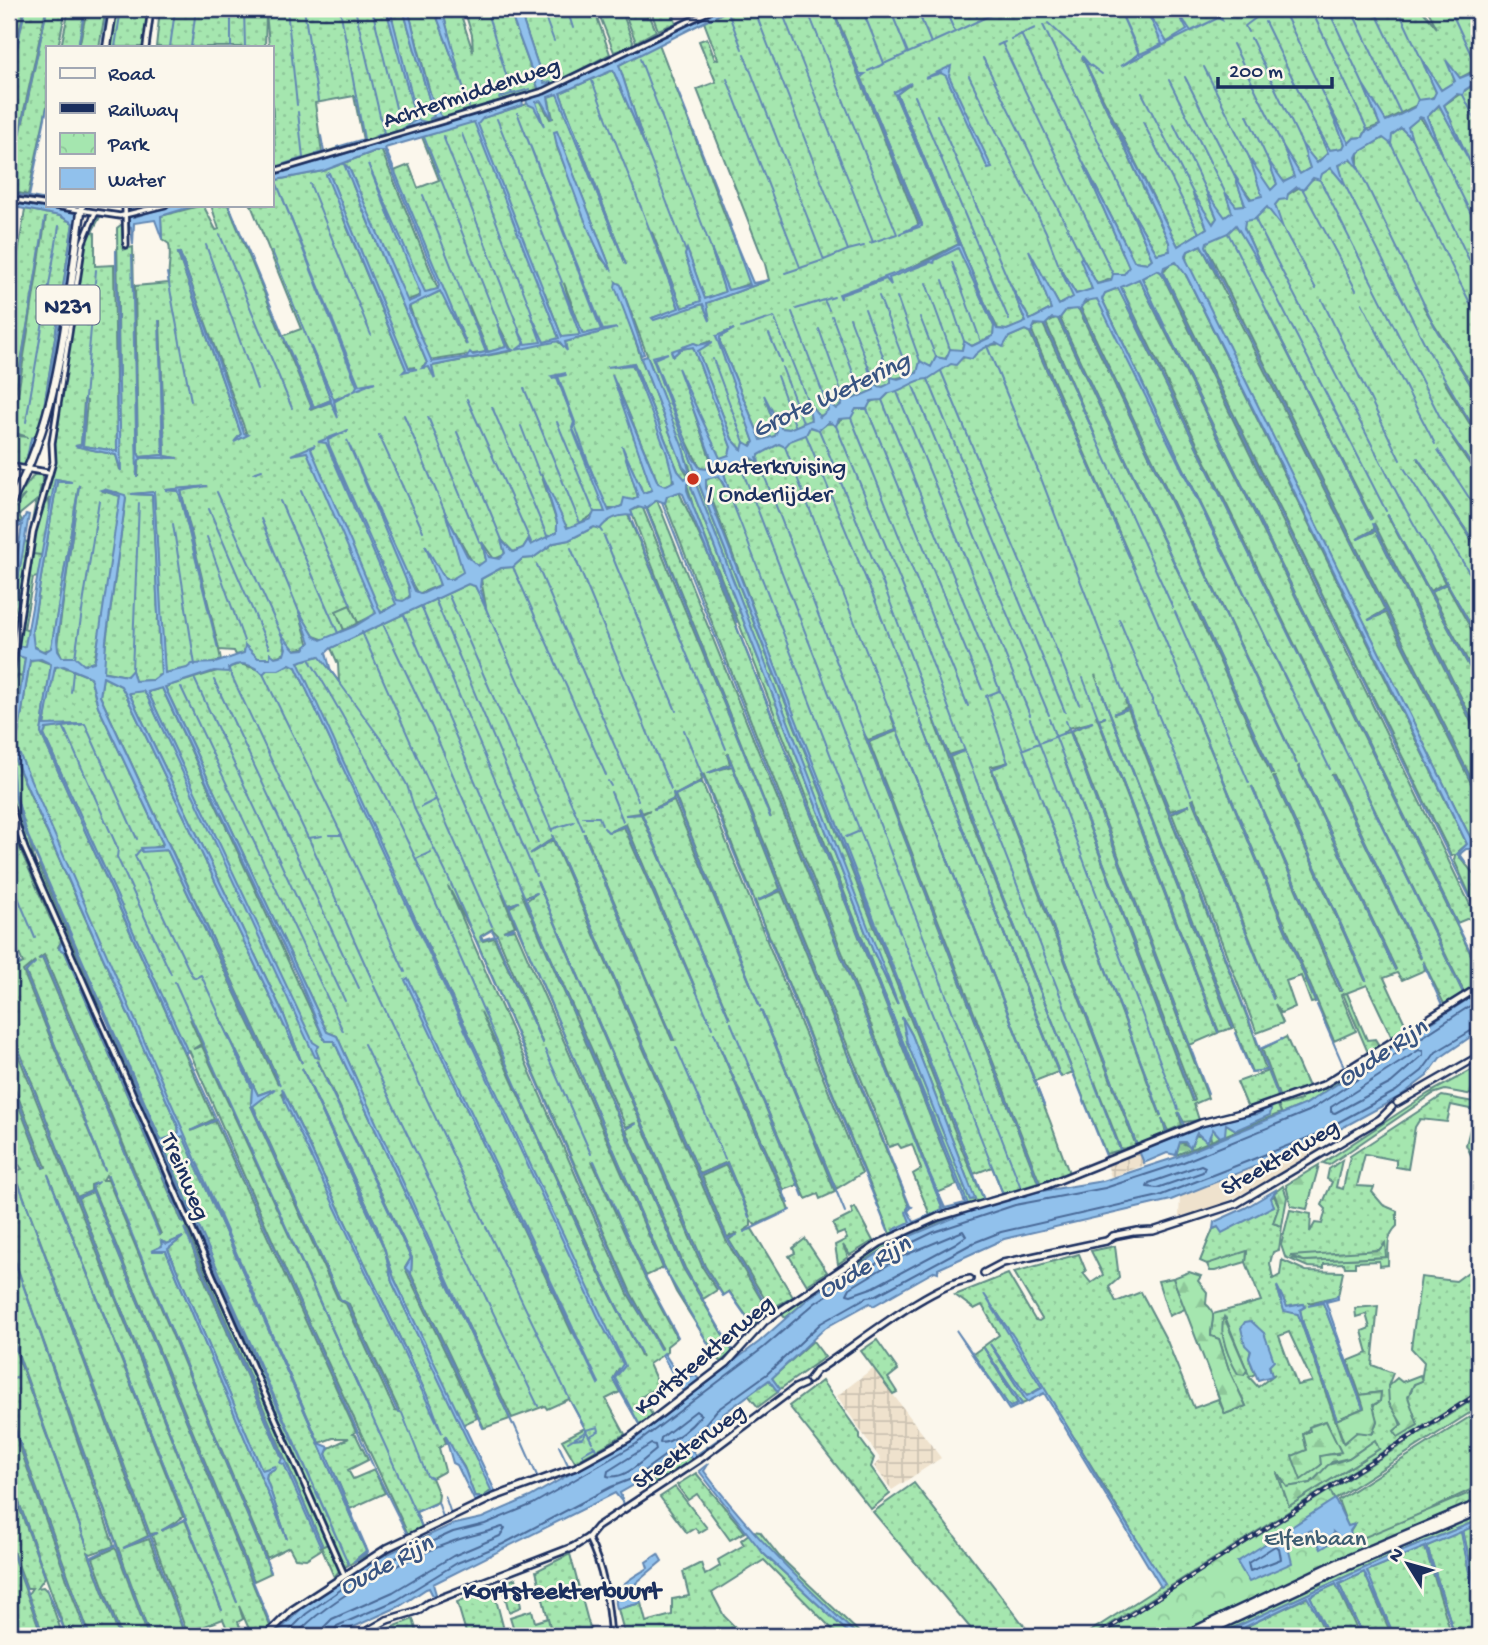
<svg xmlns="http://www.w3.org/2000/svg" width="1488" height="1645" viewBox="0 0 1488 1645" font-family="'Gochi Hand',sans-serif">
  <style>
    .built { fill: #efe2cd }
    .industrial { fill: url(#industrial-grid) }
    .grass { fill: url(#grass-dots); stroke: #608a86; stroke-width: 2; fill-rule: evenodd }
    .forest { fill: url(#forest-firs); stroke: #608a86; stroke-width: 2 }
    .park { fill: url(#park-crowns); stroke: #608a86; stroke-width: 2 }
    .garden { fill: #a5e6af; stroke: #608a86; stroke-width: 2 }
    .water { fill: #91c1ec; stroke: #6287b3; stroke-width: 2 }
    .lines { fill: none; stroke-linecap: round; stroke-linejoin: round }
    .shore { stroke: #4a6997; stroke-width: 2 }
    .stream { stroke: #6287b3; stroke-width: 2 }
    .street-casing { stroke: #1b2f5e; stroke-width: 9 }
    .secondary-casing { stroke: #1b2f5e; stroke-width: 10 }
    .primary-casing { stroke: #1b2f5e; stroke-width: 11 }
    .highway-casing { stroke: #1b2f5e; stroke-width: 12 }
    .street { stroke: #fbf7ec; stroke-width: 3.5 }
    .secondary { stroke: #fbf7ec; stroke-width: 5 }
    .primary { stroke: #fbf7ec; stroke-width: 6 }
    .highway { stroke: #fbf7ec; stroke-width: 7 }
    .rail-casing { stroke: #1b2f5e; stroke-width: 4.5 }
    .rail { stroke: #fbf7ec; stroke-width: 2; stroke-dasharray: 5; stroke-linecap: butt }
    .poi-dot { fill: #c8321e; stroke: #fbf7ec; stroke-width: 2.5 }
    .labels { text-anchor: middle; stroke-width: 5; stroke-linejoin: round; paint-order: stroke }
    .shield { fill: #fbf7ec; stroke: #5e6b89; stroke-width: 2 }
    .shield-label { font-size: 23px; font-weight: bold; fill: #1b2f5e }
    .street-label { font-size: 24px; fill: #1b2f5e; stroke: #fbf7ec }
    .poi-label { font-size: 24px; fill: #1b2f5e; stroke: #fbf7ec; text-anchor: start }
    .park-label { font-size: 24px; fill: #3e5d72; stroke: #fbf7ec }
    .water-label { font-size: 26px; font-style: italic; fill: #385482; stroke: #fbf7ec }
    .neighbourhood-label { font-size: 26px; font-weight: bold; fill: #1b2f5e; stroke: #fbf7ec }
  </style>
  <defs>
    <pattern id="industrial-grid" width="8" height="8" patternUnits="userSpaceOnUse" patternTransform="scale(1.75)"><rect width="8" height="8" fill="#efe2cd"/><path d="M0 4h8M4 0v8" fill="none" stroke="#ccc2b2"/></pattern>
    <pattern id="grass-dots" width="8" height="8" patternUnits="userSpaceOnUse" patternTransform="scale(1.75)"><rect width="8" height="8" fill="#a5e6af"/><path d="M2 2h.1M6 6h.1" fill="none" stroke="#8dc699" stroke-width="1.8" stroke-linecap="round"/></pattern>
    <pattern id="forest-firs" width="22" height="20" patternUnits="userSpaceOnUse" patternTransform="scale(1.75)"><rect width="22" height="20" fill="#a5e6af"/><path d="M5 1l3.5 6h-7zM16 11l3.5 6h-7z" fill="#8dc699"/></pattern>
    <pattern id="park-crowns" width="20" height="18" patternUnits="userSpaceOnUse" patternTransform="scale(1.75)"><rect width="20" height="18" fill="#a5e6af"/><path d="M2 6a3 3 0 1 1 6 0M12 15a3 3 0 1 1 6 0" fill="none" stroke="#8dc699"/></pattern>
  </defs>
  <rect width="100%" height="100%" fill="#fbf7ec"/>
  <filter id="ink" filterUnits="userSpaceOnUse"><feTurbulence type="fractalNoise" baseFrequency=".0143" numOctaves="2"/><feDisplacementMap in="SourceGraphic" scale="14" xChannelSelector="R" yChannelSelector="G"/><feConvolveMatrix kernelMatrix="1 2 1 2 8 2 1 2 1" color-interpolation-filters="sRGB"/></filter>
  <g filter="url(#ink)">
    <g class="built">
      <path d="M1318,1141L1322,1148L1258,1186L1220,1205L1179,1217L1180,1196Z"/>
      <path d="M1479,1391V1396L1147,1606L1099,1636H1092Z"/>
    </g>
    <g class="industrial">
      <path d="M1137,1149L1145,1165L1111,1177L1106,1161Z"/>
      <path d="M873,1368L941,1458L892,1490L874,1466L881,1460L837,1396Z"/>
    </g>
    <g class="grass">
      <path d="M9,9H24L9,78Z"/>
      <path d="M25,9H46L9,180V86Z"/>
      <path d="M47,9H66L58,47H47V106L28,195L9,191V188Z"/>
      <path d="M69,9H85L78,47H61Z"/>
      <path d="M87,9H106L99,47H79Z"/>
      <path d="M114,9H149L144,47H109Z"/>
      <path d="M160,9H403L434,116H440L434,108L408,9H434L461,81L442,9H459L473,52L472,35L464,9H509L539,91L271,172V151L272,167L276,166C272,114 272,66 266,13L265,47H156ZM354,96L363,140L322,153L315,103Z"/>
      <path d="M519,9H594L610,54L556,83H544Z"/>
      <path d="M597,9H621L633,42L631,46L614,52Z"/>
      <path d="M623,9H647L656,31L636,42Z"/>
      <path d="M650,9H672L676,23L658,30Z"/>
      <path d="M730,9H832L919,226L922,224L861,77L864,74H860L833,9H1217L1221,16L1218,9H1265L1268,13L1269,9H1421L1437,28L1427,9H1472L1479,23V68L1460,78L1449,65L1455,82L1441,90L1423,62L1436,92L1435,96L1385,121L1365,88L1380,125L1366,130L1363,137L1354,138L1349,143L1329,106L1345,144L1343,148L1330,150L1316,127L1328,153L1317,163L1304,148L1310,168L1300,174L1285,151L1295,177L1284,182L1270,164L1277,184L1271,191L1253,166L1262,196L1253,201L1236,179L1245,205L1236,206L1226,194L1232,212L1225,218L1207,194L1217,218L1213,224L1193,194L1207,228L1178,246L1082,57L1169,242L1170,251L1157,254L1131,210L1152,259L1147,263L1134,261L1085,166L1129,267L1125,274L1097,284L1082,257L1092,290L1076,294L1060,267L1074,297L1059,305L1032,257L1051,309L1030,320L1012,288L1026,323L1007,330L998,329L984,301L897,94L911,84L894,92L959,244L906,270L958,248L960,250L994,326L993,336L972,346L964,342L962,350L950,352L945,359L937,358L931,367L920,363L917,373L894,379L888,386L879,387L870,373L874,390L853,399L842,398V404L836,409L825,399L828,410L824,416L817,415L810,406L811,420L790,429L781,428L766,402L777,431L775,436L761,440L720,342V337L734,329L717,336L754,442L742,450L732,439L698,351L711,341L699,345L694,343L673,352V356L681,349L693,347L731,447L729,455L720,459L683,380L712,464L707,469L700,468L676,419L696,473L684,479L678,471L634,363L613,367L632,364C640,384 678,468 672,483L661,487L658,483L616,383L652,490L643,493L625,454L638,497L616,509H606L603,513L593,515L570,529L564,523L541,474L559,529L554,535L531,545L528,540L523,548L513,552L502,540L505,555L494,559L482,542L486,560L482,565H474L447,517L464,570L462,574L452,579H445L431,556L440,585L418,594L401,565L411,594L406,600L358,623L350,605L337,611L344,630L325,640L314,636L299,612L309,646L295,650L284,640L286,653L275,657L271,654V658H258L245,647L244,653L236,655L234,651L219,650L221,660L215,663L164,673L154,492L132,494L152,495L161,674L153,680L135,681L132,671L127,676L102,671L126,498L117,492L102,491L120,496L108,592L94,662L84,665L62,657L57,646L79,485L51,649L42,651L33,645L32,631L57,482H71L56,479L50,511L49,500L40,509L32,553L42,555L38,577L33,578L24,629L29,631L25,646L13,648L9,644L12,615L17,614L14,604L13,608H9V603H14L24,540L28,543L36,501L19,515L22,521L11,524L9,528V515L25,495L9,509L34,475L40,474L43,478L39,495L43,494L54,462V443L85,243L95,219L100,217L92,232L95,233V266L114,265L117,451L83,446L87,401L84,400L81,445L75,446L116,455L120,470L117,228L122,224L123,250L133,247L138,477L139,460L142,458H177L165,456L160,320L163,455L140,457L138,452L135,286L169,283C167,267 172,259 169,244L162,239L161,216L203,205L216,230L219,229L211,205H228L282,336L301,329L251,205H271V181L323,171L381,149L438,289L405,301L349,168L353,186L427,363L423,366L429,367L432,373V366L512,351L499,326L506,347L488,352L469,306L486,352L429,361L409,305L441,291L466,345L394,171L409,165L418,188L439,180L422,137L540,100L550,119L553,118L548,97L557,93L626,265L560,93L613,70L644,143L619,65L659,44L751,283L728,291L711,249L725,292L705,299L687,250L685,255L702,301L682,308L652,232L679,309L652,318L703,304L710,320L706,303L769,280L765,264L697,89L716,82L699,41L707,38L715,60L718,59L704,22ZM557,132L611,269L601,258L557,147L555,133ZM329,174L398,343L409,368L415,367L406,369L344,220ZM180,253L247,435L235,441L241,434L178,254ZM616,282L621,286L692,474H687L683,467L642,361ZM564,283L583,334L591,335L565,342L566,348L557,341L559,338L542,294L545,293L562,337L580,336ZM284,341L314,407L331,400L310,346L334,400L350,393L334,401L336,412L331,402L310,410L312,408ZM202,487L181,490L219,649L180,496L178,491L166,490Z"/>
      <path d="M1479,81V396L1423,306L1479,399V435L1443,380L1479,439V476L1452,438L1479,478V512L1473,505L1479,514V549L1417,458L1479,551V639L1433,559L1445,583L1430,591L1387,515L1479,685V733L1374,523V529L1357,539L1376,531L1479,738V794L1206,246L1207,242L1236,225L1262,267L1244,228L1245,221L1267,207L1280,222L1275,205L1279,200L1331,168L1343,181L1339,165L1348,158L1358,167V153C1373,142 1387,138 1401,128L1410,137L1408,127L1420,117L1442,153L1427,117L1439,105L1465,152L1444,105ZM1266,310L1372,518L1371,519Z"/>
      <path d="M25,209L60,216L73,223L42,420L27,456L44,420L78,213L44,424L27,467L9,464V435L28,437L12,432L46,217L9,431V318L17,268L9,308V259L17,260Z"/>
      <path d="M1201,245L1385,610L1368,620L1386,613L1479,799L1478,842H1473L1467,831L1186,261L1188,251Z"/>
      <path d="M1172,262L1180,265L1186,275L1467,844L1459,851V856L1473,873H1479V915L1454,860L1455,855H1451L1163,271Z"/>
      <path d="M1157,270L1161,272L1479,923L1475,925L1469,918L1457,923L1155,307L1142,277Z"/>
      <path d="M1135,278L1139,279L1174,349L1479,971V983L1464,992L1364,788L1463,993L1444,1004L1423,961L1425,970L1402,980L1397,973L1384,978L1408,1030L1392,1038L1367,985L1341,995L1356,1031L1334,1041L1192,705L1315,1002L1311,1003L1301,976L1286,981L1295,1007L1281,1013L1275,1004L1283,1023L1257,1033L1172,814L1190,805L1170,811L1125,700L1127,707L1114,714L1128,709L1254,1035L1266,1070L1252,1072L1095,675L1232,1028L1219,1032L1099,720L1106,717L1098,719L1096,715L1218,1033L1190,1045L1071,731L1093,722L1069,728L1062,734L1070,732L1208,1098L1194,1104L1199,1120L1184,1122L1178,1112L1182,1125L1168,1131L1162,1118L1166,1134L1137,1145L992,769L1009,762L990,767L1136,1146L1121,1149L1095,1082L1120,1150L1106,1154L982,845L950,757L965,750L949,755L933,719L981,846L1073,1072L1061,1077L920,720L1058,1072L1035,1081L891,716L896,730L868,740L864,734L1038,1183L1003,1194L992,1167L974,1174L807,751L705,481L717,474L731,498L724,473L732,466L741,470L747,460H755C768,441 795,444 810,427L819,429L823,424L837,423L856,409L875,400H882L889,393L990,345L1003,344L1009,337L1025,330L1030,333L1135,569L1031,329L1042,322L1096,437L1046,323L1057,317L1192,601L1060,318L1066,310L1078,308L1297,764L1080,306L1094,298L1100,301L1291,690L1102,299L1105,293L1118,288L1344,746L1121,287ZM1193,603H1195L1273,774H1271ZM1064,760L1195,1100L1194,1101H1192ZM1299,766L1396,969L1395,970L1298,767ZM1332,775H1334L1421,959L1420,958ZM1273,777H1275L1366,980H1365ZM1252,786L1342,990L1341,991H1339ZM1194,799L1274,999L1192,800ZM1042,800L1161,1116L1160,1115Z"/>
      <path d="M697,479L963,1152L985,1202L967,1206L693,506L687,484ZM695,482L897,1004L873,951L691,487ZM902,1017L912,1035L975,1199L970,1200L968,1195L907,1042Z"/>
      <path d="M679,492L707,552L957,1185L937,1193L665,503L667,496Z"/>
      <path d="M657,500L943,1209L930,1215L913,1174L921,1169L912,1144L901,1148L898,1144L889,1147L728,754L727,755L730,764L708,773L732,766L780,889L758,901L781,891L909,1206L907,1209L910,1222L890,1234L704,775H701L702,780L675,795L702,782L862,1173L836,1189L761,1010L835,1192L820,1199L818,1194L806,1199L747,1063L798,1185L784,1190L718,1043L789,1210L755,1225L751,1220V1226L743,1231L752,1229L793,1297L771,1309L729,1240L738,1233L727,1237L702,1176L726,1165L750,1217L727,1162L700,1174L552,835L553,838L530,854L553,840L726,1240L768,1311L753,1325L729,1291L723,1295L705,1266L537,881L703,1268L717,1290L703,1299L685,1268L626,1130L636,1123L626,1127L526,901L537,893L525,897L521,892L683,1268L733,1352L720,1362L676,1292L663,1264L509,908L519,902L508,905L502,894L515,926L503,931L515,929L663,1268L646,1276L592,1161L645,1278L677,1338L667,1346V1352L649,1364L659,1386L641,1397L653,1416L639,1424L614,1378L619,1368L613,1379L620,1392L606,1399L625,1434L575,1462L562,1440L585,1428L569,1399L547,1409L545,1406L512,1418L430,1245L337,1036L327,1032L165,687L240,664L264,671L290,664L296,667L609,1336L297,664L302,659L320,656L339,682L338,664L331,648L468,584L475,586L486,607L481,579L501,568L513,567L522,559L533,558L554,543L569,540L594,527L600,529C606,520 618,514 628,515L679,635L631,511L642,506L771,818L647,508ZM673,792L675,795L760,1007L674,801L653,809L674,799ZM639,806L642,813L650,810L642,814L730,1019L641,814L625,815L640,813ZM626,824L697,992V993L624,827L609,832ZM584,834H585L674,1040H672ZM448,886L477,942L631,1293L662,1350L628,1294ZM492,929L497,934L543,1044L494,938L483,941L481,936ZM408,979L573,1332L572,1333L406,980ZM481,1012L590,1249L594,1260L642,1357L593,1261Z"/>
      <path d="M1446,584L1479,643V682L1431,592Z"/>
      <path d="M12,653L25,658L22,677L18,676L13,684L10,726L16,728L13,742L19,731L30,660L37,659L51,664L41,733L214,1119L191,1131L215,1121L356,1432L353,1434L356,1435L368,1460L348,1470L353,1479L374,1470L385,1493L350,1509L326,1454L329,1448L349,1438H333L319,1443L15,749H9V672Z"/>
      <path d="M57,664L90,677L98,706L163,844L145,851L167,850L278,1084L273,1068L100,696L103,677L121,686L127,697L302,1063L283,1013L129,693L143,691L147,696L319,1058L148,692L162,688L325,1041H334L510,1419L484,1428L411,1274L412,1258L318,1061L411,1258L405,1268L477,1418L462,1425L394,1278L376,1225L302,1068L385,1250L392,1282L492,1490L483,1497H475L464,1467L444,1437L446,1443L439,1448L445,1471L432,1478L439,1495L438,1502L416,1512L422,1527L408,1534L299,1301L189,1050L186,1049L44,735L46,729L84,724L44,726L51,680ZM218,1014L258,1095L274,1089L253,1106L340,1299L349,1304L400,1412L395,1411L346,1304L338,1299L251,1106L252,1088ZM190,1019L370,1412L202,1046L193,1049L201,1044ZM281,1092L287,1098L432,1406Z"/>
      <path d="M897,731L1050,1121L1069,1173L1040,1183L869,742Z"/>
      <path d="M11,752L178,1126L179,1132L174,1135L176,1139L183,1136L366,1551L356,1559L368,1554L340,1570L334,1577L322,1549L306,1559L295,1558L289,1547L267,1558L106,1175L103,1180H108L271,1573L254,1581L94,1191L92,1186L97,1183L91,1185V1191L77,1197L9,1024V970L23,963L9,930V823L50,918L60,935L11,823L9,758L13,792L27,836L14,789ZM29,840L161,1141L171,1137L163,1146L257,1361L214,1272L216,1271L111,1030H108L99,1011L101,1009L39,866H36ZM62,940L183,1224L65,952L58,947ZM44,955L161,1234L160,1235L42,958L38,959ZM35,961L26,972L105,1171L23,971ZM186,1228L252,1382L256,1381L328,1543L321,1547L198,1265ZM183,1237L168,1249L262,1471L276,1468L267,1473L266,1478L287,1539L166,1251H152L162,1246L161,1241L167,1244Z"/>
      <path d="M9,1032L237,1603L78,1198L93,1192L270,1626L260,1636H252L239,1606L243,1619L238,1622L243,1636H230L223,1619L187,1633L152,1536L157,1533L150,1534L19,1184L148,1536L123,1548L149,1539L185,1636H150L23,1284L114,1546L91,1554L88,1552L119,1636H90L9,1412V1381L18,1377L9,1378V1333L88,1549L9,1328V1247L22,1281L9,1243V1164L16,1180L15,1171L22,1169L19,1165H13L9,1155V1081L43,1168L46,1167L9,1074ZM48,1174L222,1611L185,1520L161,1531L183,1517Z"/>
      <path d="M1286,1037L1309,1089L1280,1098L1262,1049Z"/>
      <path d="M1379,1053H1383L1306,1104L1177,1157L1281,1112L1277,1103L1282,1105L1301,1100L1300,1096L1320,1088Z"/>
      <path d="M1268,1071L1279,1098L1248,1108L1237,1082Z"/>
      <path d="M1442,1096L1479,1103V1111L1451,1105L1447,1122L1420,1119L1415,1127L1408,1169L1396,1167V1160L1365,1154L1357,1186L1374,1187L1372,1192L1383,1205L1397,1211V1226C1385,1237 1389,1251 1388,1265L1380,1266L1379,1261L1355,1262V1267H1345L1344,1263L1324,1264V1268L1308,1267L1285,1257L1281,1245L1290,1210L1311,1214L1310,1232L1315,1223L1322,1224L1326,1209L1322,1205L1332,1182L1327,1179L1329,1169L1342,1160L1336,1187L1343,1189L1350,1156ZM1379,1250L1385,1257L1304,1261L1292,1258Z"/>
      <path d="M1479,1115V1171L1466,1145L1472,1121Z"/>
      <path d="M1274,1196L1279,1206L1273,1223L1282,1226L1279,1250L1273,1252L1270,1263L1273,1279L1280,1275L1282,1260L1306,1271L1343,1272L1338,1296L1308,1303H1323L1363,1408L1337,1420L1303,1323L1300,1309L1302,1304L1287,1307L1277,1287L1284,1310L1298,1314L1343,1442L1356,1432L1373,1433L1377,1421L1372,1407L1380,1401L1381,1392L1360,1395L1348,1361L1368,1353L1362,1331L1370,1328L1366,1314L1356,1317L1355,1308L1378,1306L1372,1365L1393,1373L1388,1386L1401,1426L1417,1425L1408,1397L1414,1384L1421,1381L1424,1362L1411,1348L1421,1277L1456,1281L1479,1264V1391L1092,1636H1083L1164,1584L995,1309L1042,1387L1027,1396L990,1344L1027,1402L1022,1404L984,1348L1018,1404L1011,1409L973,1354L999,1335L982,1305L974,1309L955,1295L1008,1274L1035,1320L1039,1321L1042,1319L1014,1272L1079,1254L1086,1271L1083,1273L1091,1283L1103,1275L1091,1251L1115,1246L1119,1278L1109,1287L1116,1302L1141,1292L1167,1341L1194,1408L1218,1399L1225,1414L1246,1406L1229,1370L1219,1339L1211,1336L1213,1314L1261,1301L1246,1262L1247,1252L1209,1265L1200,1261L1213,1229L1274,1206L1270,1198ZM1226,1319L1248,1373C1226,1360 1221,1344 1226,1319ZM1256,1326C1268,1341 1266,1356 1272,1376L1275,1374L1258,1387L1249,1377L1255,1374L1249,1358ZM1289,1332L1312,1381L1311,1382L1297,1385L1279,1336ZM1326,1421L1338,1454L1293,1456L1307,1450L1303,1434L1313,1425ZM1370,1444L1379,1449L1289,1506L1277,1473L1287,1487L1311,1483L1332,1462L1349,1458Z"/>
      <path d="M1013,1197C988,1212 957,1214 929,1226C876,1250 830,1282 785,1318L780,1312L871,1250L935,1220Z"/>
      <path d="M855,1207L873,1241L850,1255L843,1245L848,1257L838,1264L835,1245L847,1239L844,1232L837,1235L833,1224L853,1214L851,1209Z"/>
      <path d="M805,1239L827,1272L807,1285L789,1256L795,1253L793,1248Z"/>
      <path d="M1173,1278L1185,1309L1169,1316L1158,1281Z"/>
      <path d="M877,1340L898,1370L888,1378L897,1392L893,1394L861,1351Z"/>
      <path d="M813,1341L825,1357L780,1389L772,1378Z"/>
      <path d="M769,1380L778,1392L758,1407L748,1395Z"/>
      <path d="M822,1381L860,1434V1439L874,1458L871,1467L890,1494L871,1509L789,1406Z"/>
      <path d="M1479,1396V1407L1278,1535L1350,1532L1355,1524L1348,1527L1338,1500L1479,1411V1486L1432,1508L1479,1501L1099,1636Z"/>
      <path d="M9,1417L87,1636H67L9,1474Z"/>
      <path d="M683,1451L690,1453L692,1460L649,1489L646,1483L653,1482L650,1474Z"/>
      <path d="M696,1473L745,1532L730,1540L697,1494L688,1500L677,1485Z"/>
      <path d="M9,1480L45,1577L37,1588L43,1587L47,1591L63,1636H44L28,1594L32,1588H27L9,1540Z"/>
      <path d="M914,1483L1032,1636H977L873,1512Z"/>
      <path d="M675,1487L707,1528L699,1533L695,1528L687,1533L660,1497Z"/>
      <path d="M1479,1513V1520L1393,1555L1216,1636H1204L1325,1579Z"/>
      <path d="M1479,1524V1605L1463,1530Z"/>
      <path d="M753,1531L760,1532L779,1556L863,1636H858L772,1554Z"/>
      <path d="M1461,1531L1479,1621V1636H1455L1427,1546Z"/>
      <path d="M750,1533L763,1553L852,1636H839L764,1560L712,1593L724,1616L744,1636H625L618,1609L641,1603L646,1622L672,1615V1599L689,1596L683,1572L701,1563L705,1575L720,1566L718,1560L744,1545L741,1540Z"/>
      <path d="M9,1545L42,1636H12L9,1628Z"/>
      <path d="M1425,1547L1452,1636H1394L1366,1571Z"/>
      <path d="M115,1548L117,1551L148,1636H121L93,1558Z"/>
      <path d="M570,1554L592,1636H602H543L551,1631L536,1571Z"/>
      <path d="M1364,1572L1392,1636H1363L1339,1584Z"/>
      <path d="M516,1578L521,1607L509,1612L502,1584Z"/>
      <path d="M1336,1584L1360,1636H1329L1310,1596Z"/>
      <path d="M493,1588L503,1626L502,1636H467L457,1602Z"/>
      <path d="M1308,1597L1327,1636H1250L1245,1627Z"/>
      <path d="M413,1619L418,1636H387L385,1630Z"/>
    </g>
    <g class="forest">
      <path d="M49,499L50,511L42,555L32,554L40,509Z"/>
      <path d="M350,605L358,623L344,630L336,611Z"/>
      <path d="M18,676L22,677L16,728L10,727L14,705L10,703L13,683Z"/>
      <path d="M1347,993L1367,1040L1375,1039L1380,1047L1369,1055L1343,994Z"/>
      <path d="M1479,1066V1096L1445,1090L1433,1094L1329,1165L1323,1163L1429,1093Z"/>
      <path d="M1277,1103L1281,1113L1176,1155L1180,1142L1191,1147L1194,1135L1211,1139L1209,1131L1213,1129L1220,1137L1226,1124L1236,1130Z"/>
      <path d="M1319,1165L1307,1209L1291,1206L1286,1185Z"/>
      <path d="M1283,1186L1287,1197L1282,1226L1273,1223L1279,1206L1274,1193Z"/>
      <path d="M1385,1243L1386,1257L1304,1261L1290,1256L1379,1250Z"/>
      <path d="M1247,1251L1246,1262L1215,1271H1210L1207,1264Z"/>
      <path d="M1189,1272L1201,1276L1198,1281L1207,1292L1206,1304C1219,1315 1210,1322 1211,1336L1219,1339L1229,1370L1246,1406L1225,1414L1173,1278Z"/>
      <path d="M1224,1317L1247,1370L1244,1375L1238,1374C1229,1359 1218,1334 1224,1317Z"/>
      <path d="M1420,1375L1422,1381L1414,1384L1408,1397L1418,1425L1398,1437L1394,1431L1402,1424L1389,1403L1388,1386L1397,1378L1402,1382Z"/>
      <path d="M256,1380L328,1544L321,1547L322,1544L252,1382Z"/>
      <path d="M1381,1392L1380,1401L1373,1405L1377,1421L1372,1434L1357,1432L1344,1443L1336,1420L1364,1408L1360,1395Z"/>
      <path d="M1326,1421L1341,1452L1320,1456L1321,1465L1301,1480L1292,1456L1307,1450L1303,1434L1310,1431L1309,1427Z"/>
      <path d="M1375,1440L1379,1449L1289,1506L1277,1472L1287,1487L1311,1483L1328,1465L1349,1458Z"/>
    </g>
    <path class="park" d="M1479,1489V1501L1248,1602L1180,1636H1099L1330,1490L1353,1542Z"/>
    <path class="garden" d="M532,1610L535,1622L548,1618L551,1632L543,1636H516L510,1617Z"/>
    <g class="water">
      <path d="M386,9H390L418,120L426,122L402,129L416,120Z"/>
      <path d="M403,9H408C414,28 430,112 443,117L429,119L434,116Z"/>
      <path d="M434,9H442L463,86Z"/>
      <path d="M509,9H519L544,83L552,82L543,88L545,93L721,9H730L619,65L644,143L613,70L560,93L626,265L557,94L548,97L552,119L541,101L536,102L544,126L534,107L527,104L526,98L540,93Z"/>
      <path d="M832,9L860,74H865L861,77L922,224V226L899,234L920,224Z"/>
      <path d="M1146,9L1167,42L1187,30L1176,9L1191,31L1218,18L1217,9L1222,20L1218,18L1121,66L1139,54L1120,11L1140,54L1162,44Z"/>
      <path d="M1419,54L1441,90L1455,81L1446,60L1460,78L1475,72L1473,59L1479,68V81L1465,90L1463,95L1457,94L1444,105L1470,162L1439,105L1427,117L1446,163L1423,118L1420,117L1408,127L1412,139L1401,128L1392,135L1391,144L1383,138L1358,153L1356,157L1359,169L1351,159L1339,165L1345,185L1331,168L1322,174L1320,180L1313,178L1303,190L1297,187L1288,194L1287,199L1279,200L1275,205L1283,228L1267,207L1255,219L1245,221L1244,228L1266,276L1236,225L1228,233L1207,242L1206,246L1219,278L1201,245L1188,251L1185,257L1467,831L1473,842L1479,841L1474,849H1466L1460,854L1467,864L1457,854L1467,844C1375,653 1281,464 1186,275L1176,262L1164,267L1163,271L1178,303L1161,272L1157,270L1142,278L1176,350L1139,279L1121,287L1153,357L1118,288L1105,293L1102,299L1237,580L1097,299L1085,301L1080,309L1066,310L1059,319L1052,318L1045,325L1035,324L1031,333L1025,330L1009,337L1003,347L996,343C987,346 977,350 972,359L963,357L956,365L951,364L928,379C913,379 903,392 889,393L882,400L871,401L867,409H856L851,418L839,419L836,426L829,422L819,430L810,427L806,435L790,441L785,447L779,444L759,455L758,462L752,458L743,464L741,470L733,466L724,473L733,503L719,476L706,479V488L724,535L984,1200L697,479L687,484V490L737,623L683,494L679,492L667,496L665,503L657,500L645,509L638,507L631,511L633,516C621,513 607,519 600,529L594,527L569,540L554,543L533,558L522,559L513,567L501,568L481,579L480,587L487,611L475,586L468,584L331,648L326,653L331,671L319,656L298,662L441,975L624,1363L625,1366L615,1378L639,1424L613,1379L623,1364L600,1321L296,667L290,664L279,670H267L263,674C255,665 241,661 230,667L228,672L214,671L165,687L327,1032L337,1036L513,1425L334,1041H325L299,979L162,688L148,692L313,1042L319,1046L316,1050L319,1058L315,1057L147,696L143,691L129,693L283,1013L302,1063L127,697L121,686L103,677L100,696L280,1085L167,850L142,852L141,848L161,847L163,844L98,706L90,677L64,666L55,667L44,725L85,724L46,729L44,735L188,1052L185,1053L41,733L51,664L41,659L30,660L19,731L16,743L13,742L25,658L9,653V644L13,648L25,646L55,479L72,482H57L32,631L34,647L45,652L51,648L79,485L57,640L58,651L62,657H75L84,665L94,662L96,656L120,496L101,490L104,489L125,495L126,498L106,640L104,672L127,676L132,670L135,681L153,680L161,674L152,495L131,494L154,492L165,673L187,668L192,664L215,663L244,653L245,645L258,658H270V653L275,657L284,655L286,648L281,634L295,650L304,649L310,642L298,609L314,636L321,640L355,626L376,613L307,452L291,455L315,445L311,449L381,613L396,604L326,443L318,442L349,430L328,440L329,445L397,600L403,601L410,597L409,587L347,440L415,591L422,594L440,585L425,545L445,579H452L463,572L445,512L467,556L478,566L486,560L482,542L489,557L499,559L505,553L501,540L513,552L523,548L528,540L531,545L557,532V522L542,474L567,528L591,519L594,512H605L572,428L574,422L557,378L552,376L566,373L558,376L575,422L573,429L609,511L622,506L624,498L633,500L638,497L622,446L643,493L652,490L612,375L658,483L665,486L674,481L667,454L633,365L607,367L634,363L678,471L685,479L696,473L652,357L668,353L654,359L693,458L700,468L706,469L712,460L678,368L720,458L729,455L731,447L693,347L681,349L673,356L671,351L694,343L699,345L713,342L698,351L732,439L742,450L744,442L751,446L754,442L716,336L734,329L720,337V342L761,440L775,436L777,431L764,395L781,428L789,429L811,420L808,402L820,417L828,410L825,399L836,409L842,404L843,396L853,399L874,390L867,363L877,386L883,387L891,383V377L898,379L917,373L920,361L931,367L936,357L946,359L950,349L962,350L964,341L972,346L993,336L994,326L958,248L935,260L934,263L931,262L889,278L891,285L886,279L841,295V299L839,294L931,260L959,244L894,92L911,83L897,94L984,301L997,329L1007,330L1026,322L1010,284L1030,320L1051,309L1029,250L1059,305L1073,297L1059,266L1076,294L1092,289L1080,259L1082,257L1097,284L1111,281L1113,274H1124L1129,267L1082,160L1134,261L1147,263L1152,259L1130,208L1157,254L1170,251L1169,242L1082,56L1089,64L1086,65L1093,81L1178,246L1207,228L1192,191L1213,224L1217,218L1206,191L1225,217L1232,212L1225,192L1236,206L1245,205L1234,174L1250,199L1262,196L1250,159L1271,190L1277,184L1268,160L1284,182L1294,177L1283,146L1300,174L1310,168L1302,144L1317,163L1328,153L1312,118L1330,150L1343,148L1345,144L1326,101L1349,143L1354,138L1363,137L1367,129L1370,131L1380,125L1363,84L1386,121C1394,118 1406,112 1415,107L1418,100L1433,98L1436,92Z"/>
      <path d="M951,66L949,76L992,168L988,169L946,76L941,73L925,78Z"/>
      <path d="M522,100L523,105L483,118L478,124L562,337L580,335L560,282L583,334L601,330L517,112L603,330L617,328L565,342L567,351L559,341L516,350L524,344L518,329L526,344L541,342L530,312L544,342L559,338L474,122L385,148L467,345L440,291L408,307L432,362L467,357L470,352L473,355L486,352L467,306L488,352L506,347L497,324L509,348L513,350L432,366L435,379L429,367L422,368L427,363L344,164L349,168L408,302L420,297V293L368,164L425,292L438,289L439,285L384,151H375L323,171L271,181V176Z"/>
      <path d="M557,131L611,269C595,257 567,171 557,146L554,132Z"/>
      <path d="M329,173L409,368L417,369L403,372L406,369L326,175Z"/>
      <path d="M277,184L359,385L375,382L354,391L357,386Z"/>
      <path d="M9,202L76,213L77,216L44,420L27,458L31,438L35,437L42,420L73,223L60,216L9,206Z"/>
      <path d="M128,205H133L131,214L134,217L172,205H197L161,216L162,239L155,220L134,223L133,245L131,227L125,224L129,218Z"/>
      <path d="M729,225L753,283L769,280L707,303L710,321L703,304L654,320L652,318L679,308L649,228L682,308L701,301L685,255L687,249L705,299L725,292L711,248L728,290L750,285Z"/>
      <path d="M116,250L121,471L116,455L75,446L81,445L85,398L83,446L117,451Z"/>
      <path d="M178,253H180L244,433L248,435L234,442L241,434Z"/>
      <path d="M132,255L138,453L140,457L163,455L159,320L165,456L178,458H142L139,460L137,477Z"/>
      <path d="M616,282L621,285L644,354L641,355L615,287Z"/>
      <path d="M285,340L314,407L331,400L308,340L334,400L351,392L334,402L338,418L331,402L309,409L312,407Z"/>
      <path d="M647,356L683,448L690,474L683,467L642,361L641,358Z"/>
      <path d="M695,482L898,1004L873,951L691,487Z"/>
      <path d="M207,486L181,491L218,649L180,496L178,491L165,490Z"/>
      <path d="M26,514L29,515L14,604L10,603L22,525L9,533V530L22,522Z"/>
      <path d="M736,625L968,1204L895,1233L893,1230L910,1222L906,1212L909,1206L912,1207L908,1211L914,1222L943,1209L917,1146L945,1208L965,1203Z"/>
      <path d="M16,746L319,1443L329,1447L326,1454L368,1552L353,1562L366,1551L183,1136L176,1139L174,1136L179,1132L178,1126L12,753L14,789L28,836L161,1140L171,1137L163,1146L349,1565L199,1233L24,828C16,802 9,777 9,749Z"/>
      <path d="M62,940L184,1224L65,952L59,949Z"/>
      <path d="M408,978L599,1383L598,1384L405,980Z"/>
      <path d="M1479,992V1031L1440,1058L1427,1076L1399,1097L1318,1141L1171,1200L1004,1239L938,1269V1272L935,1271L873,1306L870,1303L825,1328L772,1378L780,1389L778,1392L769,1380L722,1415L705,1436L689,1447L696,1455L720,1438L692,1460L686,1451L650,1474L653,1481L651,1484L643,1480L620,1493L624,1504L615,1493L433,1584L436,1594L433,1596L429,1588L426,1589L400,1606L334,1636H274L301,1609L366,1564L451,1525L482,1518L530,1497L632,1438L759,1342L810,1297L896,1242L977,1208L1036,1192L1103,1181L1177,1157L1306,1104Z"/>
      <path d="M217,1013L258,1095L275,1089L253,1106L280,1168L251,1105L252,1088Z"/>
      <path d="M902,1017L912,1035L975,1199L970,1200L968,1195L907,1042Z"/>
      <path d="M317,1061L412,1258L411,1274L405,1268L411,1258Z"/>
      <path d="M302,1068L376,1225L394,1278L495,1491L505,1490L475,1502L457,1465L453,1463L445,1435L465,1470L475,1497L482,1498L492,1492L392,1282L385,1250Z"/>
      <path d="M282,1088L432,1406L442,1433L285,1102Z"/>
      <path d="M1272,1105L1270,1115L1236,1130L1226,1124L1225,1135L1220,1137L1213,1129L1207,1142L1197,1133L1190,1148L1185,1142H1180L1176,1155L1167,1153L1144,1163L1139,1151L1211,1122L1258,1114Z"/>
      <path d="M1277,1189L1271,1198L1274,1206L1222,1233L1218,1227L1213,1229L1214,1222L1245,1208Z"/>
      <path d="M184,1228L322,1545L320,1546L284,1464L280,1463L282,1458Z"/>
      <path d="M183,1237L168,1249L262,1470L275,1466L276,1468L267,1473L266,1478L287,1539L166,1251H151L162,1246L161,1241L167,1244Z"/>
      <path d="M1277,1286L1287,1307L1304,1304L1305,1307L1300,1310L1303,1323L1337,1420L1298,1314L1284,1311Z"/>
      <path d="M984,1294L1016,1340L1105,1490L1165,1584L1161,1587L1044,1393L1027,1402L990,1344L1027,1396L1042,1388Z"/>
      <path d="M1338,1296V1299L1326,1302L1363,1408L1323,1303L1308,1306Z"/>
      <path d="M1251,1321L1264,1333L1274,1361L1269,1366L1272,1376L1258,1380L1249,1358L1251,1351L1245,1345L1241,1328L1245,1322Z"/>
      <path d="M956,1330L1010,1407L1018,1403L984,1348L1022,1404L1009,1410Z"/>
      <path d="M664,1353L681,1379L695,1375L700,1380L683,1392L662,1355Z"/>
      <path d="M709,1463L704,1471C749,1532 803,1584 858,1636H852L763,1553L699,1471Z"/>
      <path d="M1335,1499L1348,1526L1355,1524L1350,1531L1352,1538L1341,1539L1333,1532L1334,1541L1321,1549L1311,1530L1287,1543L1292,1563L1249,1582L1237,1562Z"/>
      <path d="M1479,1520V1524L1463,1531L1479,1605V1621L1461,1532L1427,1546L1455,1636L1425,1547L1367,1571L1394,1636L1364,1572L1339,1584L1363,1636L1336,1584L1310,1596L1329,1636L1307,1597L1245,1627L1250,1636L1242,1628L1225,1636H1216L1393,1555Z"/>
      <path d="M658,1554L662,1561L636,1583L641,1603L617,1609C610,1587 632,1578 648,1568L646,1562Z"/>
    </g>
    <g class="lines">
      <g class="shore">
        <path d="M1419,1050L1423,1051V1055L1391,1083L1335,1113L1331,1112V1107Z"/>
        <path d="M1201,1165L1205,1167L1203,1172L1157,1188L1147,1187L1149,1183Z"/>
        <path d="M963,1231L966,1236L956,1243L874,1287L851,1295L847,1294L850,1288L903,1256Z"/>
        <path d="M696,1411L701,1415C692,1426 674,1443 660,1443L661,1438Z"/>
        <path d="M651,1444L655,1445L656,1450C642,1461 625,1480 607,1476L608,1471Z"/>
        <path d="M1275,1546L1279,1548L1281,1559L1250,1571L1248,1563Z"/>
        <path d="M284,1636L306,1614L369,1570L453,1532L485,1524L533,1504L636,1444L763,1348L815,1303L899,1249L934,1232L1015,1205L1105,1188L1181,1163L1309,1111L1479,1000"/>
        <path d="M295,1636C330,1597 406,1558 454,1541C470,1535 486,1533 502,1527L505,1528L500,1536L453,1556L393,1592L332,1619L324,1627L322,1636"/>
        <path d="M331,1636L337,1626L397,1600L457,1563L503,1544L611,1487L634,1478L700,1430L717,1410L767,1374L821,1323L867,1297L875,1296L973,1243L1001,1232L1159,1196L1315,1135L1396,1091L1422,1071L1436,1052L1479,1026"/>
      </g>
      <g class="stream">
        <path d="M244,9L245,47"/>
        <path d="M287,9L297,105"/>
        <path d="M304,9L318,101"/>
        <path d="M355,9L384,133L376,136"/>
        <path d="M372,9L396,108"/>
        <path d="M486,9L512,94L530,89"/>
        <path d="M542,9L554,41"/>
        <path d="M567,9L573,28"/>
        <path d="M754,9L848,250L824,260"/>
        <path d="M781,9L873,242"/>
        <path d="M807,9L897,234L870,243"/>
        <path d="M862,9L884,63"/>
        <path d="M890,9L908,53"/>
        <path d="M917,9L931,43"/>
        <path d="M974,9L977,17"/>
        <path d="M1311,9L1367,129"/>
        <path d="M1328,9L1363,84"/>
        <path d="M1351,9L1400,112"/>
        <path d="M1374,9L1418,100"/>
        <path d="M1398,9L1419,54"/>
        <path d="M1450,9L1473,59"/>
        <path d="M727,10L742,49"/>
        <path d="M1285,14L1326,101"/>
        <path d="M1265,22L1312,118"/>
        <path d="M1048,23L1080,52"/>
        <path d="M1043,25L1130,208"/>
        <path d="M957,31L1003,9"/>
        <path d="M1248,32L1245,26L1265,11"/>
        <path d="M1021,34L1082,160"/>
        <path d="M1251,38L1302,144"/>
        <path d="M1011,39L1035,28"/>
        <path d="M1002,43L1113,274"/>
        <path d="M1233,44L1283,146"/>
        <path d="M998,45L1005,42"/>
        <path d="M78,47L85,9"/>
        <path d="M102,47L107,9"/>
        <path d="M115,47L121,9"/>
        <path d="M170,47L175,11"/>
        <path d="M191,47L196,9"/>
        <path d="M231,47V9"/>
        <path d="M744,54L824,260L785,273"/>
        <path d="M983,58L1082,257"/>
        <path d="M640,59L711,248"/>
        <path d="M1089,64L1102,74"/>
        <path d="M1204,67L1250,159"/>
        <path d="M868,71L955,32L945,9"/>
        <path d="M969,76L1046,232L1059,266"/>
        <path d="M1185,77L1234,174"/>
        <path d="M727,79L800,267"/>
        <path d="M1169,80L1225,192"/>
        <path d="M592,81L649,228"/>
        <path d="M9,83L25,9"/>
        <path d="M463,86L469,107"/>
        <path d="M677,89L731,226"/>
        <path d="M1142,93L1192,191"/>
        <path d="M1463,95L1479,127"/>
        <path d="M915,96L1009,320"/>
        <path d="M499,98L511,94"/>
        <path d="M937,115L1010,284"/>
        <path d="M1247,115L1268,160"/>
        <path d="M497,119L562,282"/>
        <path d="M1143,122L1199,233"/>
        <path d="M1174,125L1206,191"/>
        <path d="M462,134L532,313"/>
        <path d="M443,136L520,332"/>
        <path d="M424,137L499,325"/>
        <path d="M1412,139L1479,281"/>
        <path d="M644,143L686,252"/>
        <path d="M1391,144L1479,321"/>
        <path d="M337,147L364,139L340,9"/>
        <path d="M316,154L324,152L321,136"/>
        <path d="M1470,162L1479,180"/>
        <path d="M1446,163L1479,230"/>
        <path d="M284,164L303,158L298,112"/>
        <path d="M1359,169L1437,331L1479,397"/>
        <path d="M1320,180L1442,421L1479,476"/>
        <path d="M9,184L47,9"/>
        <path d="M310,184L371,335"/>
        <path d="M1345,185L1428,350L1479,437"/>
        <path d="M1303,190L1356,290"/>
        <path d="M9,193L47,200"/>
        <path d="M423,195L467,306"/>
        <path d="M29,197L47,108"/>
        <path d="M229,205L285,340"/>
        <path d="M89,207L90,205"/>
        <path d="M139,207L146,205"/>
        <path d="M1255,219L1401,501L1479,640"/>
        <path d="M1283,228L1316,289"/>
        <path d="M1228,233L1371,519"/>
        <path d="M220,235L292,408"/>
        <path d="M206,245L257,389"/>
        <path d="M848,250L864,246"/>
        <path d="M272,251L308,340"/>
        <path d="M952,262L981,342"/>
        <path d="M167,273L191,401"/>
        <path d="M1219,276L1479,796"/>
        <path d="M1266,276L1386,511"/>
        <path d="M943,280L964,341"/>
        <path d="M926,283L950,349"/>
        <path d="M879,296L909,374"/>
        <path d="M897,297L920,361"/>
        <path d="M1322,300L1400,460"/>
        <path d="M825,302L829,310"/>
        <path d="M1177,302L1479,916"/>
        <path d="M1362,303L1435,444"/>
        <path d="M796,309L834,297"/>
        <path d="M865,309L891,377"/>
        <path d="M1080,309L1296,763"/>
        <path d="M9,311L16,268"/>
        <path d="M792,312L825,399"/>
        <path d="M832,316L861,394"/>
        <path d="M920,317L936,357"/>
        <path d="M850,318L867,363"/>
        <path d="M1059,319L1192,600"/>
        <path d="M1045,325L1173,608"/>
        <path d="M741,328L774,317L808,402"/>
        <path d="M819,329L843,396"/>
        <path d="M1031,333L1156,618L1316,1002"/>
        <path d="M769,334L781,362"/>
        <path d="M987,346L1039,473L1279,1098"/>
        <path d="M1175,349L1473,957"/>
        <path d="M1153,357L1463,992"/>
        <path d="M713,359L744,442"/>
        <path d="M782,367L803,422"/>
        <path d="M941,371L1079,704"/>
        <path d="M777,376L795,425"/>
        <path d="M552,378L566,375"/>
        <path d="M558,378L594,478"/>
        <path d="M928,379L1065,712"/>
        <path d="M18,383L45,218"/>
        <path d="M913,386L1049,715"/>
        <path d="M524,388L580,523"/>
        <path d="M897,392L1030,715"/>
        <path d="M85,398L96,270"/>
        <path d="M467,399L531,542"/>
        <path d="M882,400L1011,718L1161,1115"/>
        <path d="M492,407L548,538"/>
        <path d="M867,409L982,689"/>
        <path d="M404,415L445,512"/>
        <path d="M428,417L480,543"/>
        <path d="M851,418L968,706"/>
        <path d="M26,422L59,226"/>
        <path d="M557,422L594,512"/>
        <path d="M521,426L540,475"/>
        <path d="M836,426L913,611L962,744"/>
        <path d="M819,430L884,586L983,847L1106,1156"/>
        <path d="M457,432L502,540"/>
        <path d="M379,435L423,531"/>
        <path d="M806,435L876,603L919,717"/>
        <path d="M785,447L897,729"/>
        <path d="M1438,450L1479,513"/>
        <path d="M757,457L1039,1183"/>
        <path d="M1418,458L1479,550"/>
        <path d="M741,467L1021,1188"/>
        <path d="M1404,468L1479,588"/>
        <path d="M253,473L262,470"/>
        <path d="M301,491L351,605"/>
        <path d="M217,492L281,634"/>
        <path d="M280,501L338,633"/>
        <path d="M662,502L917,1146"/>
        <path d="M733,504L860,831L846,837"/>
        <path d="M645,506L770,817"/>
        <path d="M209,509L269,648"/>
        <path d="M1388,515L1479,684"/>
        <path d="M630,517L726,749"/>
        <path d="M261,519L298,609"/>
        <path d="M173,524L195,665"/>
        <path d="M1373,524L1479,735"/>
        <path d="M600,529L602,532"/>
        <path d="M604,536L676,711"/>
        <path d="M207,537L244,641"/>
        <path d="M1358,539L1375,530"/>
        <path d="M571,548L671,789"/>
        <path d="M537,565L638,800"/>
        <path d="M513,567L606,775"/>
        <path d="M1237,578L1330,769"/>
        <path d="M1431,592L1445,584"/>
        <path d="M449,596L552,831"/>
        <path d="M435,599L538,843"/>
        <path d="M1195,604L1272,773"/>
        <path d="M421,606L536,876"/>
        <path d="M487,611L583,830"/>
        <path d="M1175,612L1249,783"/>
        <path d="M404,615L525,898L537,893"/>
        <path d="M1119,619L1191,795"/>
        <path d="M1369,620L1387,611"/>
        <path d="M383,624L437,738L664,1268L716,1357"/>
        <path d="M362,632L492,926"/>
        <path d="M75,657L99,500"/>
        <path d="M309,659C444,877 520,1127 641,1353"/>
        <path d="M228,668L308,838L322,836"/>
        <path d="M132,670L139,503"/>
        <path d="M331,671L385,745L407,785L415,810L449,879L630,1294L660,1349"/>
        <path d="M263,674L342,835H329"/>
        <path d="M1083,678L1218,1032"/>
        <path d="M195,680L345,1001"/>
        <path d="M214,680L359,988"/>
        <path d="M1098,683L1233,1027"/>
        <path d="M181,687L343,1031"/>
        <path d="M999,691L986,696L1008,763L992,769L1137,1146"/>
        <path d="M71,692L73,672"/>
        <path d="M1115,713L1127,709"/>
        <path d="M1030,719L1178,1109"/>
        <path d="M1049,719L1193,1100"/>
        <path d="M1099,719L1105,717"/>
        <path d="M920,720L1060,1076"/>
        <path d="M1066,721L1208,1094"/>
        <path d="M85,724L137,839"/>
        <path d="M64,728L118,849L117,857L171,974"/>
        <path d="M684,730L888,1231"/>
        <path d="M869,741L897,730L1044,1105"/>
        <path d="M963,746L1120,1149"/>
        <path d="M1024,749L1092,722"/>
        <path d="M728,755L781,888"/>
        <path d="M950,756L964,751"/>
        <path d="M1299,767L1395,969"/>
        <path d="M708,773L730,765"/>
        <path d="M1333,776L1421,957"/>
        <path d="M1275,779L1366,980"/>
        <path d="M608,781L611,786"/>
        <path d="M1252,787L1341,990"/>
        <path d="M611,792L623,821"/>
        <path d="M673,793L760,1007"/>
        <path d="M675,795L701,782"/>
        <path d="M1193,800L1273,999"/>
        <path d="M421,807L435,800"/>
        <path d="M639,807L729,1018"/>
        <path d="M655,809L673,800"/>
        <path d="M1171,813L1189,805"/>
        <path d="M626,815L641,814"/>
        <path d="M583,817H599L602,825"/>
        <path d="M625,825L712,1028"/>
        <path d="M604,828L608,832L624,826"/>
        <path d="M552,829L574,822"/>
        <path d="M860,831L1003,1194"/>
        <path d="M584,834L673,1039"/>
        <path d="M552,835L727,1238L770,1312"/>
        <path d="M342,836L405,972"/>
        <path d="M309,839L373,982"/>
        <path d="M140,850L135,856L191,974L195,978L201,975L219,1014"/>
        <path d="M531,853L553,839"/>
        <path d="M416,859L431,852"/>
        <path d="M9,876L35,938"/>
        <path d="M538,883L705,1268L723,1296L729,1292L752,1325"/>
        <path d="M525,898L575,1015"/>
        <path d="M759,900L782,889L910,1206"/>
        <path d="M509,906L518,902"/>
        <path d="M505,931L514,928"/>
        <path d="M497,935L495,936L492,930L480,937L481,940L495,936L542,1043"/>
        <path d="M9,936L20,964L9,969"/>
        <path d="M40,959L43,957L159,1234"/>
        <path d="M1423,962L1442,1005"/>
        <path d="M35,963L25,972L105,1170"/>
        <path d="M175,982L422,1527L443,1517L438,1502"/>
        <path d="M374,986L485,1224"/>
        <path d="M1317,1005L1344,1067"/>
        <path d="M761,1010L845,1212"/>
        <path d="M578,1021L684,1268L733,1351"/>
        <path d="M731,1023L803,1196"/>
        <path d="M9,1027L77,1198L93,1191L92,1186L98,1182"/>
        <path d="M714,1033L788,1203"/>
        <path d="M1235,1033L1251,1072L1267,1070"/>
        <path d="M364,1044L538,1406"/>
        <path d="M676,1047L725,1159"/>
        <path d="M1262,1048L1282,1039"/>
        <path d="M545,1050L591,1154"/>
        <path d="M186,1052L374,1468L407,1534"/>
        <path d="M9,1077L44,1167"/>
        <path d="M1179,1113L1184,1125"/>
        <path d="M1162,1119L1168,1134"/>
        <path d="M627,1128L636,1124"/>
        <path d="M192,1130L216,1120"/>
        <path d="M594,1161L645,1276L678,1337"/>
        <path d="M9,1163H10"/>
        <path d="M280,1166L340,1299L347,1303L397,1410L402,1413L427,1476L432,1478"/>
        <path d="M48,1175L222,1610"/>
        <path d="M700,1175L727,1163L749,1217"/>
        <path d="M108,1176L271,1572"/>
        <path d="M19,1185L150,1536L124,1548"/>
        <path d="M93,1191L271,1625"/>
        <path d="M77,1198L237,1602"/>
        <path d="M989,1198L1010,1192"/>
        <path d="M486,1227L569,1398"/>
        <path d="M744,1232L790,1210"/>
        <path d="M728,1238L737,1235"/>
        <path d="M9,1246L149,1636"/>
        <path d="M410,1274L483,1428"/>
        <path d="M9,1330L87,1546"/>
        <path d="M9,1380L17,1377"/>
        <path d="M571,1402L592,1442"/>
        <path d="M9,1414L89,1636"/>
        <path d="M586,1430L598,1427L599,1431L590,1436"/>
        <path d="M574,1439L582,1438L586,1433"/>
        <path d="M568,1442L585,1432"/>
        <path d="M593,1445L597,1451"/>
        <path d="M559,1446L569,1467"/>
        <path d="M584,1458L582,1454L595,1447"/>
        <path d="M9,1476L45,1576"/>
        <path d="M505,1489L538,1478L514,1424"/>
        <path d="M445,1496L451,1514"/>
        <path d="M416,1512L435,1504"/>
        <path d="M456,1512L475,1502"/>
        <path d="M162,1530L186,1519"/>
        <path d="M156,1533L150,1536L186,1636"/>
        <path d="M9,1543L43,1636"/>
        <path d="M89,1553L120,1636"/>
        <path d="M92,1557L115,1546"/>
        <path d="M47,1589L67,1636"/>
        <path d="M9,1632L10,1636"/>
      </g>
      <defs>
        <g id="street">
          <path d="M146,47L151,9"/>
          <path d="M271,172L544,91L714,9"/>
          <path d="M9,199L120,216L165,205"/>
          <path d="M125,205L126,245"/>
          <path d="M9,466L49,473"/>
          <path d="M29,469L47,472"/>
          <path d="M9,688L33,532L53,462L52,443L83,242L95,213"/>
          <path d="M9,801L25,849L344,1574"/>
          <path d="M588,1538C604,1568 608,1603 611,1636"/>
        </g>
        <g id="secondary">
          <path d="M1397,1103L1479,1056"/>
          <path d="M1135,1232L1153,1231L1236,1204L1380,1119L1392,1107"/>
          <path d="M1113,1236L1138,1231"/>
          <path d="M984,1273L1003,1263L1106,1241L1114,1236"/>
          <path d="M809,1380L816,1371C855,1347 928,1285 970,1279"/>
          <path d="M588,1538L597,1527L700,1459L795,1388L804,1384"/>
          <path d="M570,1549L589,1537"/>
          <path d="M417,1611L428,1603L573,1547"/>
          <path d="M387,1620L420,1610"/>
          <path d="M266,1636L292,1610L387,1548L494,1497L576,1467L629,1438L727,1363L765,1321L880,1243L938,1217L1047,1185L1201,1123L1249,1111L1323,1085L1479,987"/>
          <path d="M359,1636L387,1620"/>
        </g>
        <g id="primary">
          <path d="M107,47L113,9"/>
          <path d="M12,501C62,409 67,306 82,205"/>
        </g>
        <g id="highway">
          <path d="M1184,1636L1339,1563L1479,1504"/>
          <path d="M1197,1636L1340,1569L1479,1510"/>
        </g>
      </defs>
      <use href="#street" class="street-casing"/>
      <use href="#secondary" class="secondary-casing"/>
      <use href="#primary" class="primary-casing"/>
      <use href="#highway" class="highway-casing"/>
      <use href="#street" class="street"/>
      <use href="#secondary" class="secondary"/>
      <use href="#primary" class="primary"/>
      <use href="#highway" class="highway"/>
      <defs>
        <path id="rail" d="M1097,1636L1479,1393"/>
      </defs>
      <use href="#rail" class="rail-casing"/>
      <use href="#rail" class="rail"/>
    </g>
  </g>
  <circle class="poi-dot" cx="693" cy="479" r="7"/>
  <g class="labels">
    <rect class="shield" x="36.5" y="285.5" width="63" height="39" rx="5"/>
    <g class="shield-label">
      <text x="68" y="313">N231</text>
    </g>
    <g class="street-label">
      <text transform="translate(471 91) rotate(-18)" y="8">Achtermiddenweg</text>
      <text transform="translate(1279 1156) rotate(-30)" y="8">Steekterweg</text>
      <text transform="translate(187 1176) rotate(67)" y="8">Treinweg</text>
      <text transform="translate(703 1354) rotate(-40)" y="8">Kortsteekterweg</text>
      <text transform="translate(688 1445) rotate(-35)" y="8">Steekterweg</text>
    </g>
    <g class="poi-label">
      <text x="707" y="473">Waterkruising<tspan x="707" dy="28">/ Onderlijder</tspan></text>
    </g>
    <g class="park-label">
      <text x="1315" y="1545">Elfenbaan</text>
    </g>
    <g class="water-label">
      <text transform="translate(830 393) rotate(-25)" y="9">Grote Wetering</text>
      <text transform="translate(1381 1051) rotate(-34)" y="9">Oude Rijn</text>
      <text transform="translate(863 1265) rotate(-30)" y="9">Oude Rijn</text>
      <text transform="translate(385 1563) rotate(-28)" y="9">Oude Rijn</text>
    </g>
    <g class="neighbourhood-label">
      <text x="562" y="1598">Kortsteekterbuurt</text>
    </g>
  </g>
  <rect width="1488" height="1645" fill="none" stroke="#fbf7ec" stroke-width="35"/>
  <rect x="18" y="18" width="1453" height="1610" fill="none" stroke="#1b2f5e" stroke-width="2.5" filter="url(#ink)"/>
  <rect x="46" y="46" width="228" height="161" fill="#fbf7ec" stroke="#a1a7b3" stroke-width="2"/>
  <rect x="60" y="68" width="35" height="10" fill="#fbf7ec" stroke="#a1a7b3" stroke-width="2"/>
  <text x="108" y="80" font-size="21" fill="#1b2f5e">Road</text>
  <rect x="60" y="103" width="35" height="10" fill="#1b2f5e" stroke="#a1a7b3" stroke-width="2"/>
  <text x="108" y="116" font-size="21" fill="#1b2f5e">Railway</text>
  <rect x="60" y="133" width="35" height="21" fill="url(#park-crowns)" stroke="#a1a7b3" stroke-width="2"/>
  <text x="108" y="150" font-size="21" fill="#1b2f5e">Park</text>
  <rect x="60" y="168" width="35" height="21" fill="#91c1ec" stroke="#a1a7b3" stroke-width="2"/>
  <text x="108" y="186" font-size="21" fill="#1b2f5e">Water</text>
  <g transform="translate(1408 1564) rotate(307)" stroke="#fbf7ec" stroke-width="5" paint-order="stroke">
  <path d="M0-5L12 26L0 18L-12 26Z" fill="#1b2f5e"/>
  <text y="-10" font-size="19" font-weight="bold" text-anchor="middle" fill="#1b2f5e">N</text>
  </g>
  <path d="M1218 77v10h114v-10" fill="none" stroke="#1b2f5e" stroke-width="3.5"/>
  <text x="1229" y="77" font-size="21" fill="#1b2f5e" stroke="#fbf7ec" stroke-width="5" paint-order="stroke">200 m</text>
</svg>
